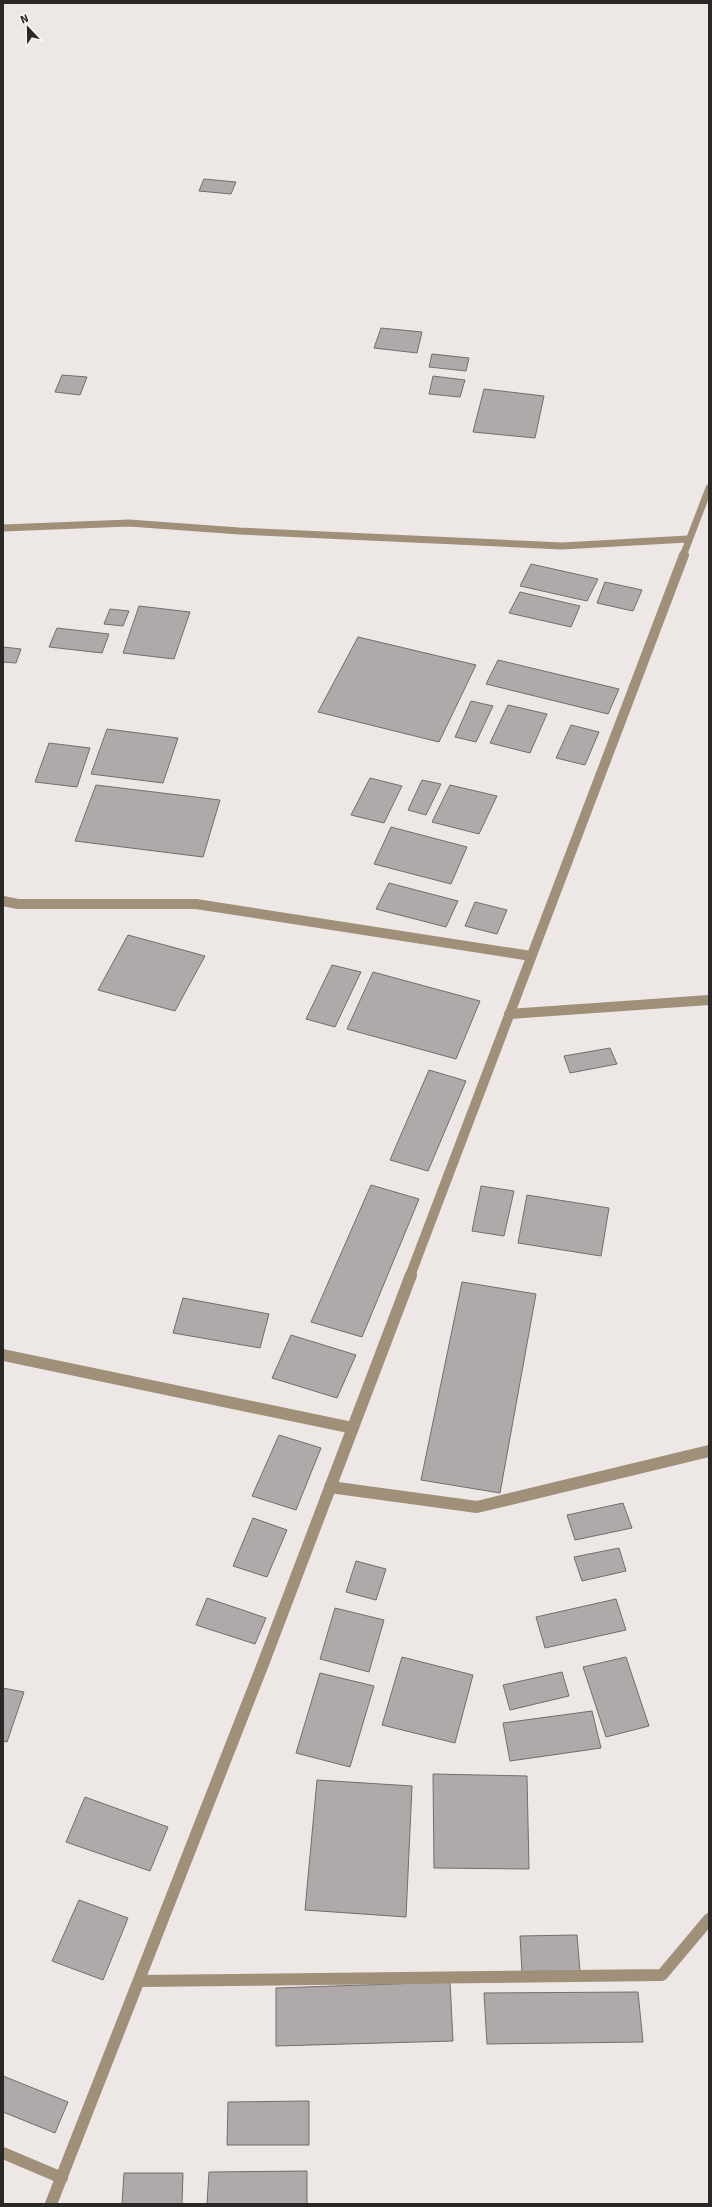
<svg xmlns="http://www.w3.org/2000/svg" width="712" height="2207" viewBox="0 0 712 2207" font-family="Signika,sans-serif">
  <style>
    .building { fill: #afa9a9; stroke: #736d6e }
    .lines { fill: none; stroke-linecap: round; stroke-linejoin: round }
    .service-far1 { stroke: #a08f79; stroke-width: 7 }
    .service { stroke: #a08f79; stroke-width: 10 }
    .minor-far2 { stroke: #a08f79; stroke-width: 7 }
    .minor-far1 { stroke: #a08f79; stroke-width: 10 }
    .minor { stroke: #a08f79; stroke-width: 12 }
  </style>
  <rect width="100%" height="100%" fill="#ede8e5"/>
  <g class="building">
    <path d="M204,179L236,182L231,194L199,191Z"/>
    <path d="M381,328L422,332L417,353L374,348Z"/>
    <path d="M432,354L469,358L466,371L429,367Z"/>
    <path d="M62,375L87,377L80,395L55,392Z"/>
    <path d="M433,376L465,380L460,397L429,394Z"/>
    <path d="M484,389L544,396L535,438L473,432Z"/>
    <path d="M531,564L598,579L587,601L520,586Z"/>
    <path d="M605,582L642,590L633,611L597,603Z"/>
    <path d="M520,592L580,606L571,627L509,613Z"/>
    <path d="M139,606L190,612L174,659L123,653Z"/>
    <path d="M110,609L129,611L123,626L104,624Z"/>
    <path d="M57,628L109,634L102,653L49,647Z"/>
    <path d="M358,637L476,665L439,742L318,712Z"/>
    <path d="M3,647L21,649L16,663L3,662Z"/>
    <path d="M498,660L619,689L608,714L486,684Z"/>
    <path d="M471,701L493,706L476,742L455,737Z"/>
    <path d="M508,705L547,714L530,753L490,743Z"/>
    <path d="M571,725L599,732L585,765L556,758Z"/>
    <path d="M107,729L178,738L163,783L91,774Z"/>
    <path d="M49,743L90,748L77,787L35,782Z"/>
    <path d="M370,778L402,786L384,823L351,815Z"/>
    <path d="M422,780L441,784L426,815L408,810Z"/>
    <path d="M96,785L220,800L203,857L75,841Z"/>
    <path d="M450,785L497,796L479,834L432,822Z"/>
    <path d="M391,827L467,847L451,884L374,864Z"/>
    <path d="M389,883L458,901L446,927L376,909Z"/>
    <path d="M475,902L507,910L497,934L465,926Z"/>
    <path d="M128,935L205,956L175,1011L98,990Z"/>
    <path d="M332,965L361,972L335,1027L306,1019Z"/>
    <path d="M373,972L480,1001L456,1059L347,1029Z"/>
    <path d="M610,1048L617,1064L570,1073L564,1056Z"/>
    <path d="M429,1070L466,1081L428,1171L390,1160Z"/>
    <path d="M371,1185L419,1199L362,1337L311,1322Z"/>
    <path d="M481,1186L514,1191L504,1236L472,1231Z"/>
    <path d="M527,1195L609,1208L601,1256L518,1243Z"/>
    <path d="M462,1282L536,1294L500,1493L421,1480Z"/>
    <path d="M183,1298L269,1314L260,1348L173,1333Z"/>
    <path d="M291,1335L356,1355L337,1398L272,1378Z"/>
    <path d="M279,1435L321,1448L296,1510L252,1496Z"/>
    <path d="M623,1503L632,1528L575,1540L567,1515Z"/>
    <path d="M253,1518L287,1530L267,1577L233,1566Z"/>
    <path d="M619,1548L626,1571L582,1581L574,1557Z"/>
    <path d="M356,1561L386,1569L376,1600L346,1592Z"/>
    <path d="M207,1598L266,1618L255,1644L196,1625Z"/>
    <path d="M616,1599L626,1630L545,1648L536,1617Z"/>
    <path d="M335,1608L384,1620L369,1672L320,1659Z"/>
    <path d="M402,1657L473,1675L455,1743L382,1725Z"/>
    <path d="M626,1657L649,1726L606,1737L583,1667Z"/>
    <path d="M562,1672L569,1696L510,1710L503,1685Z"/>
    <path d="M320,1673L374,1686L350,1767L296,1753Z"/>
    <path d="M3,1688L24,1692L7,1742L3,1741Z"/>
    <path d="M592,1711L601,1748L510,1761L503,1723Z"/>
    <path d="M433,1774L527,1776L529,1869L434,1868Z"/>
    <path d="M317,1780L412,1786L406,1917L305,1910Z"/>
    <path d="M85,1797L168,1827L150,1871L66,1842Z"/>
    <path d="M79,1900L128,1918L103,1980L52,1961Z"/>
    <path d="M577,1935L580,1972H522L520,1936Z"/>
    <path d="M450,1982L453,2041L276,2046V1988Z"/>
    <path d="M638,1992L643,2042L487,2044L484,1993Z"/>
    <path d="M3,2076L68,2102L55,2133L3,2112Z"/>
    <path d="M309,2101V2145H227L228,2102Z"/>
    <path d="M307,2171V2204H207L209,2172Z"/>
    <path d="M124,2173H183L182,2204H122Z"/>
  </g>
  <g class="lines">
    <path class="service-far1" d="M3,528L129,523L239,531L562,546L688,539"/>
    <path class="service" d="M3,901L18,904H196L531,956"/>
    <path class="minor-far2" d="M683,556L709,488"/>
    <g class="minor-far1">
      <path d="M509,1014L709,1000"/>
      <path d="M410,1276L684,555"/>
    </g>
    <g class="minor">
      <path d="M3,1355L353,1428"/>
      <path d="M330,1487L477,1507L709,1451"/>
      <path d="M139,1981L662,1975L709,1919"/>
      <path d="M3,2153L62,2178"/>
      <path d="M51,2204L263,1664L411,1275"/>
    </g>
  </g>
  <rect width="712" height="2207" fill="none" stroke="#2a2827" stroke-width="8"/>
  <g transform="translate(28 28) rotate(338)" stroke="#fbf5f3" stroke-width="3" paint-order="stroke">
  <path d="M0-3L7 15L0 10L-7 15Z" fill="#2a2827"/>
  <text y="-6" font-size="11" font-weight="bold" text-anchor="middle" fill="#2a2827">N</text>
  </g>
</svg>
